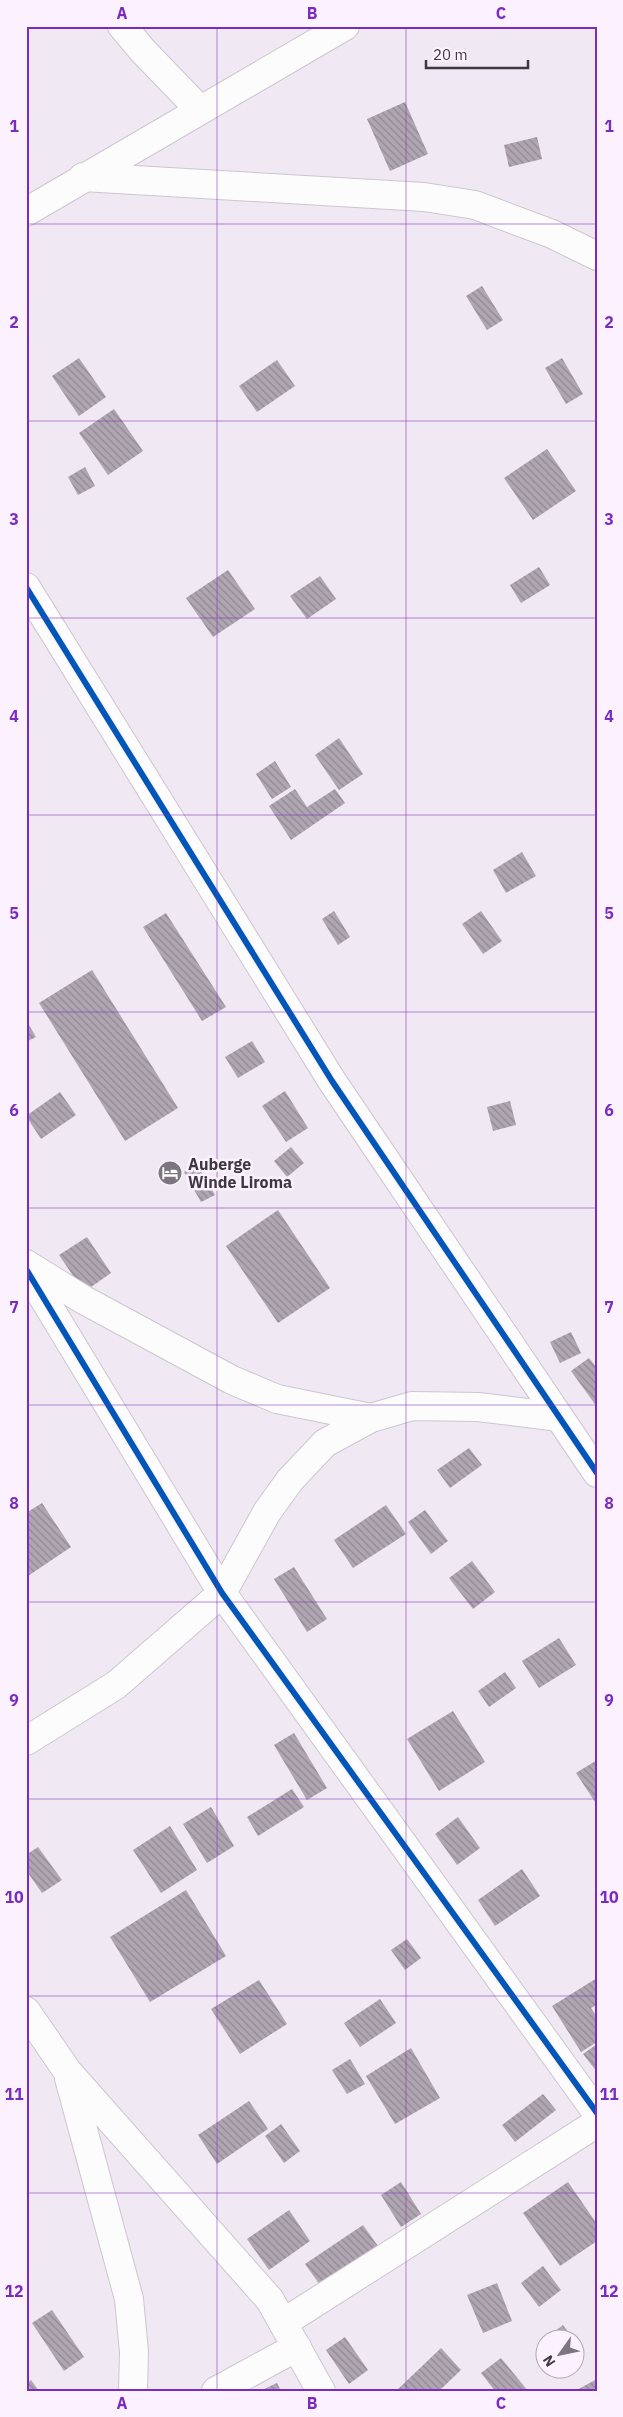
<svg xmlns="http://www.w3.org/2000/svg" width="623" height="2417" viewBox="0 0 623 2417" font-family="'IBM Plex Sans',sans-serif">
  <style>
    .building { fill: url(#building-back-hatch) }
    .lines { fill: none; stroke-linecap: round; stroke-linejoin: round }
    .minor-casing { stroke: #cdc6cf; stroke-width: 30 }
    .minor { stroke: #fdfcfd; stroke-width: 28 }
    .cycleway-casing { stroke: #fcf2ff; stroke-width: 9 }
    .cycleway { stroke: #0057b8; stroke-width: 6 }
    .grid { fill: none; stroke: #7b2cbf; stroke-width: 1; stroke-opacity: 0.55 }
    .labels { text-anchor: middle; stroke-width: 5; stroke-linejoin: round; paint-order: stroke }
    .poi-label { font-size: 16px; font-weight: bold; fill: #3e383f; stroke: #fcf2ff; text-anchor: start }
    .neatline { fill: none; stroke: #7b2cbf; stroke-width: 2 }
    .grid-label { font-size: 16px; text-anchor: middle; font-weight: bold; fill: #7b2cbf }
  </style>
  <defs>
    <pattern id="building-back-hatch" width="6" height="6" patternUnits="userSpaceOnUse" patternTransform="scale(1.25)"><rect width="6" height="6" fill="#afa6b2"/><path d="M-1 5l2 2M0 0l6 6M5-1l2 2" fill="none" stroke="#908892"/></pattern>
  </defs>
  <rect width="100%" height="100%" fill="#f0e8f2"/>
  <g class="building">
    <path d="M405,102L428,154L390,171L367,119Z"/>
    <path d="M537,137L542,159L509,167L504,145Z"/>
    <path d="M482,286L503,320L487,330L466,296Z"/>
    <path d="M79,358L106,397L79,416L52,376Z"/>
    <path d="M562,358L583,394L566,404L545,368Z"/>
    <path d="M277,360L295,386L257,412L239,386Z"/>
    <path d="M114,409L143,451L108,475L79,433Z"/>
    <path d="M547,449L576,491L533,520L504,478Z"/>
    <path d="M85,467L95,486L78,495L68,477Z"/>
    <path d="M539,567L550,585L521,603L510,585Z"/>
    <path d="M228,570L255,609L213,637L186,598Z"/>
    <path d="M320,576L336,599L307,619L290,596Z"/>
    <path d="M339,738L363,774L339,790L315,755Z"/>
    <path d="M275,761L291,787L272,799L256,774Z"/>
    <path d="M295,789L307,807L335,789L345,803L291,840L269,806Z"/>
    <path d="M522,852L536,876L506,893L493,870Z"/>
    <path d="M334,911L350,937L338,945L322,919Z"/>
    <path d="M481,911L502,941L483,954L462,924Z"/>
    <path d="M166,913L226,1007L202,1021L143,927Z"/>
    <path d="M92,970L178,1108L125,1141L39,1003Z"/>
    <path d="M26,1020L36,1037L26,1042Z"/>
    <path d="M252,1041L265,1062L238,1078L225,1057Z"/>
    <path d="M285,1091L308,1128L286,1142L262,1106Z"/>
    <path d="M60,1092L76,1115L41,1139L26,1116Z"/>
    <path d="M510,1101L516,1125L493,1131L487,1107Z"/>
    <path d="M291,1147L304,1163L287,1177L274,1161Z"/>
    <path d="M197,1164L215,1195L201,1202L184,1172Z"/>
    <path d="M278,1210L330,1288L278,1323L226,1246Z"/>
    <path d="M87,1237L111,1273L84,1292L59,1255Z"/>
    <path d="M571,1332L581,1353L560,1363L550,1342Z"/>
    <path d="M589,1358L597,1368V1407L571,1371Z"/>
    <path d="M469,1448L482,1465L450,1488L437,1470Z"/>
    <path d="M42,1503L71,1547L28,1576L26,1513Z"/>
    <path d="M386,1505L406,1534L353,1568L334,1540Z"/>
    <path d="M425,1510L448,1541L431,1554L408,1522Z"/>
    <path d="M472,1561L495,1592L473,1609L449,1578Z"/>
    <path d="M294,1567L327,1619L307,1632L274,1579Z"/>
    <path d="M559,1638L576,1665L539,1688L522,1661Z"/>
    <path d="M505,1672L516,1688L489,1707L478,1691Z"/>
    <path d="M453,1711L485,1762L439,1791L407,1739Z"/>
    <path d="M294,1733L327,1788L307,1800L274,1745Z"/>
    <path d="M597,1760V1805L576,1773Z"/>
    <path d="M292,1789L304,1807L258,1836L247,1817Z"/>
    <path d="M211,1807L234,1846L207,1863L183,1824Z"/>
    <path d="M458,1817L480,1848L457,1865L435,1834Z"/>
    <path d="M170,1826L197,1870L161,1893L133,1850Z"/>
    <path d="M38,1847L62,1880L42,1893L26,1870V1855Z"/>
    <path d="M522,1869L540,1896L495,1926L478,1900Z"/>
    <path d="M186,1890L226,1956L150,2002L110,1937Z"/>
    <path d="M407,1939L421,1958L405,1970L391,1950Z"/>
    <path d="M597,1978V2005L591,2008L597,2017V2042L581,2052L552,2006Z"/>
    <path d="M259,1980L287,2024L240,2054L211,2009Z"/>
    <path d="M380,1999L396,2023L360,2047L344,2023Z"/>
    <path d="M597,2044V2072L583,2054Z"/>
    <path d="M411,2048L440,2098L395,2124L366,2076Z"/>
    <path d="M350,2059L365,2084L347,2094L332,2070Z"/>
    <path d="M543,2094L556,2110L515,2142L502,2125Z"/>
    <path d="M249,2101L268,2129L217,2164L198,2135Z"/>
    <path d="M281,2124L300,2151L284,2163L265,2136Z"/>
    <path d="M401,2182L421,2214L401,2227L381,2195Z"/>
    <path d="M568,2182L597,2224V2241L560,2266L523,2213Z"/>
    <path d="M289,2210L310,2241L269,2270L247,2239Z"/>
    <path d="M363,2225L378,2246L320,2285L305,2264Z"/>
    <path d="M543,2266L561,2290L539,2307L521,2283Z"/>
    <path d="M497,2283L512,2321L483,2333L467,2295Z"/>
    <path d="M52,2310L84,2357L64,2371L32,2323Z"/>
    <path d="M563,2325L574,2340H552L549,2336Z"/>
    <path d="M345,2337L368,2370L349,2384L326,2350Z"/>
    <path d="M441,2348L461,2370L439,2391H396Z"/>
    <path d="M501,2358L528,2391H495L481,2373Z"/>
    <path d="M597,2379V2391H575Z"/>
    <path d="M31,2380L39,2391H26V2384Z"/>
    <path d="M277,2383L281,2391H260Z"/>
  </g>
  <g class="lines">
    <defs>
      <g id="minor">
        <path d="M122,26L143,51L200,110"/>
        <path d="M83,177L424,197L475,205L552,234L597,256"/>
        <path d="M26,212L345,26"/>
        <path d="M26,587L332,1081L597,1473"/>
        <path d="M26,1264L84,1300L232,1380L277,1399L371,1418"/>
        <path d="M26,1269L222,1593L597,2113"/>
        <path d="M26,1741L116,1685L222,1593L267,1512L290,1480L325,1443L371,1418L412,1406L478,1407L559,1417"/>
        <path d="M26,2011L68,2072L270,2300L321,2391"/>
        <path d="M69,2078L129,2299L134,2352L133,2391"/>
        <path d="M283,2323L597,2123"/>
        <path d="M216,2391L297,2347"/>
      </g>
    </defs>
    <use href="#minor" class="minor-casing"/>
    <use href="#minor" class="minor"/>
    <defs>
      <g id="cycleway">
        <path d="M26,587L332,1081L597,1473"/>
        <path d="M26,1269L222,1593L597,2113"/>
      </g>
    </defs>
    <use href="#cycleway" class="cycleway-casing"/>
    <use href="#cycleway" class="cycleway"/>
  </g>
  <path class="grid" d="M217,26V2391M406,26V2391M26,224H597M26,421H597M26,618H597M26,815H597M26,1012H597M26,1208H597M26,1405H597M26,1602H597M26,1799H597M26,1996H597M26,2193H597"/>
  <defs>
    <symbol id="hotel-disc" viewBox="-11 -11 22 22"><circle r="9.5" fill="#7c767e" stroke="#fcf2ff"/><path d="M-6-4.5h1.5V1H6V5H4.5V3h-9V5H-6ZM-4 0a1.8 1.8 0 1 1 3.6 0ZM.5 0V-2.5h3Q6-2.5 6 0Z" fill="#fff"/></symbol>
  </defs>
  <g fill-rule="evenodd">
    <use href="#hotel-disc" x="156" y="1159" width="28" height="28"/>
  </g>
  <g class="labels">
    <g class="poi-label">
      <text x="188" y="1170">Auberge<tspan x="188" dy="18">Winde Liroma</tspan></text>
    </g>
  </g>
  <rect width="623" height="2417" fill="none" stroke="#fcf2ff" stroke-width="55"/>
  <g transform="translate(560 2354) rotate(237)"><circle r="24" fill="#fcf2ff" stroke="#b0a8b2"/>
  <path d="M0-4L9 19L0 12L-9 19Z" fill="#7c767e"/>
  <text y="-8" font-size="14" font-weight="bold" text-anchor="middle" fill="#3e383f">N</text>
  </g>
  <path d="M426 60v8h102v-8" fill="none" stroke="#3e383f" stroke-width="2.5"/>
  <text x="433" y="60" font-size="15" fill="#3e383f" stroke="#fcf2ff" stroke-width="4" paint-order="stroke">20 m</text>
  <rect x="28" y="28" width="568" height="2362" class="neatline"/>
  <g class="grid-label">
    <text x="122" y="19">A</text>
    <text x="312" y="19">B</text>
    <text x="501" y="19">C</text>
    <text x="14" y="132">1</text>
    <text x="609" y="132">1</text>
    <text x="14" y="328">2</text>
    <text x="609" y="328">2</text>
    <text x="14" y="525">3</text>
    <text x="609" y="525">3</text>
    <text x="14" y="722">4</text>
    <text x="609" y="722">4</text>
    <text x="14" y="919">5</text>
    <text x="609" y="919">5</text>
    <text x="14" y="1116">6</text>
    <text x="609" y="1116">6</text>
    <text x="14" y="1313">7</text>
    <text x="609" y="1313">7</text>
    <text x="14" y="1509">8</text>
    <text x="609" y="1509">8</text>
    <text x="14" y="1706">9</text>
    <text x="609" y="1706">9</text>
    <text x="14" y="1903">10</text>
    <text x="609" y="1903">10</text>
    <text x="14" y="2100">11</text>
    <text x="609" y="2100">11</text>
    <text x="14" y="2297">12</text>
    <text x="609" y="2297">12</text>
    <text x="122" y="2409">A</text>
    <text x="312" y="2409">B</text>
    <text x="501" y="2409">C</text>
  </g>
</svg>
